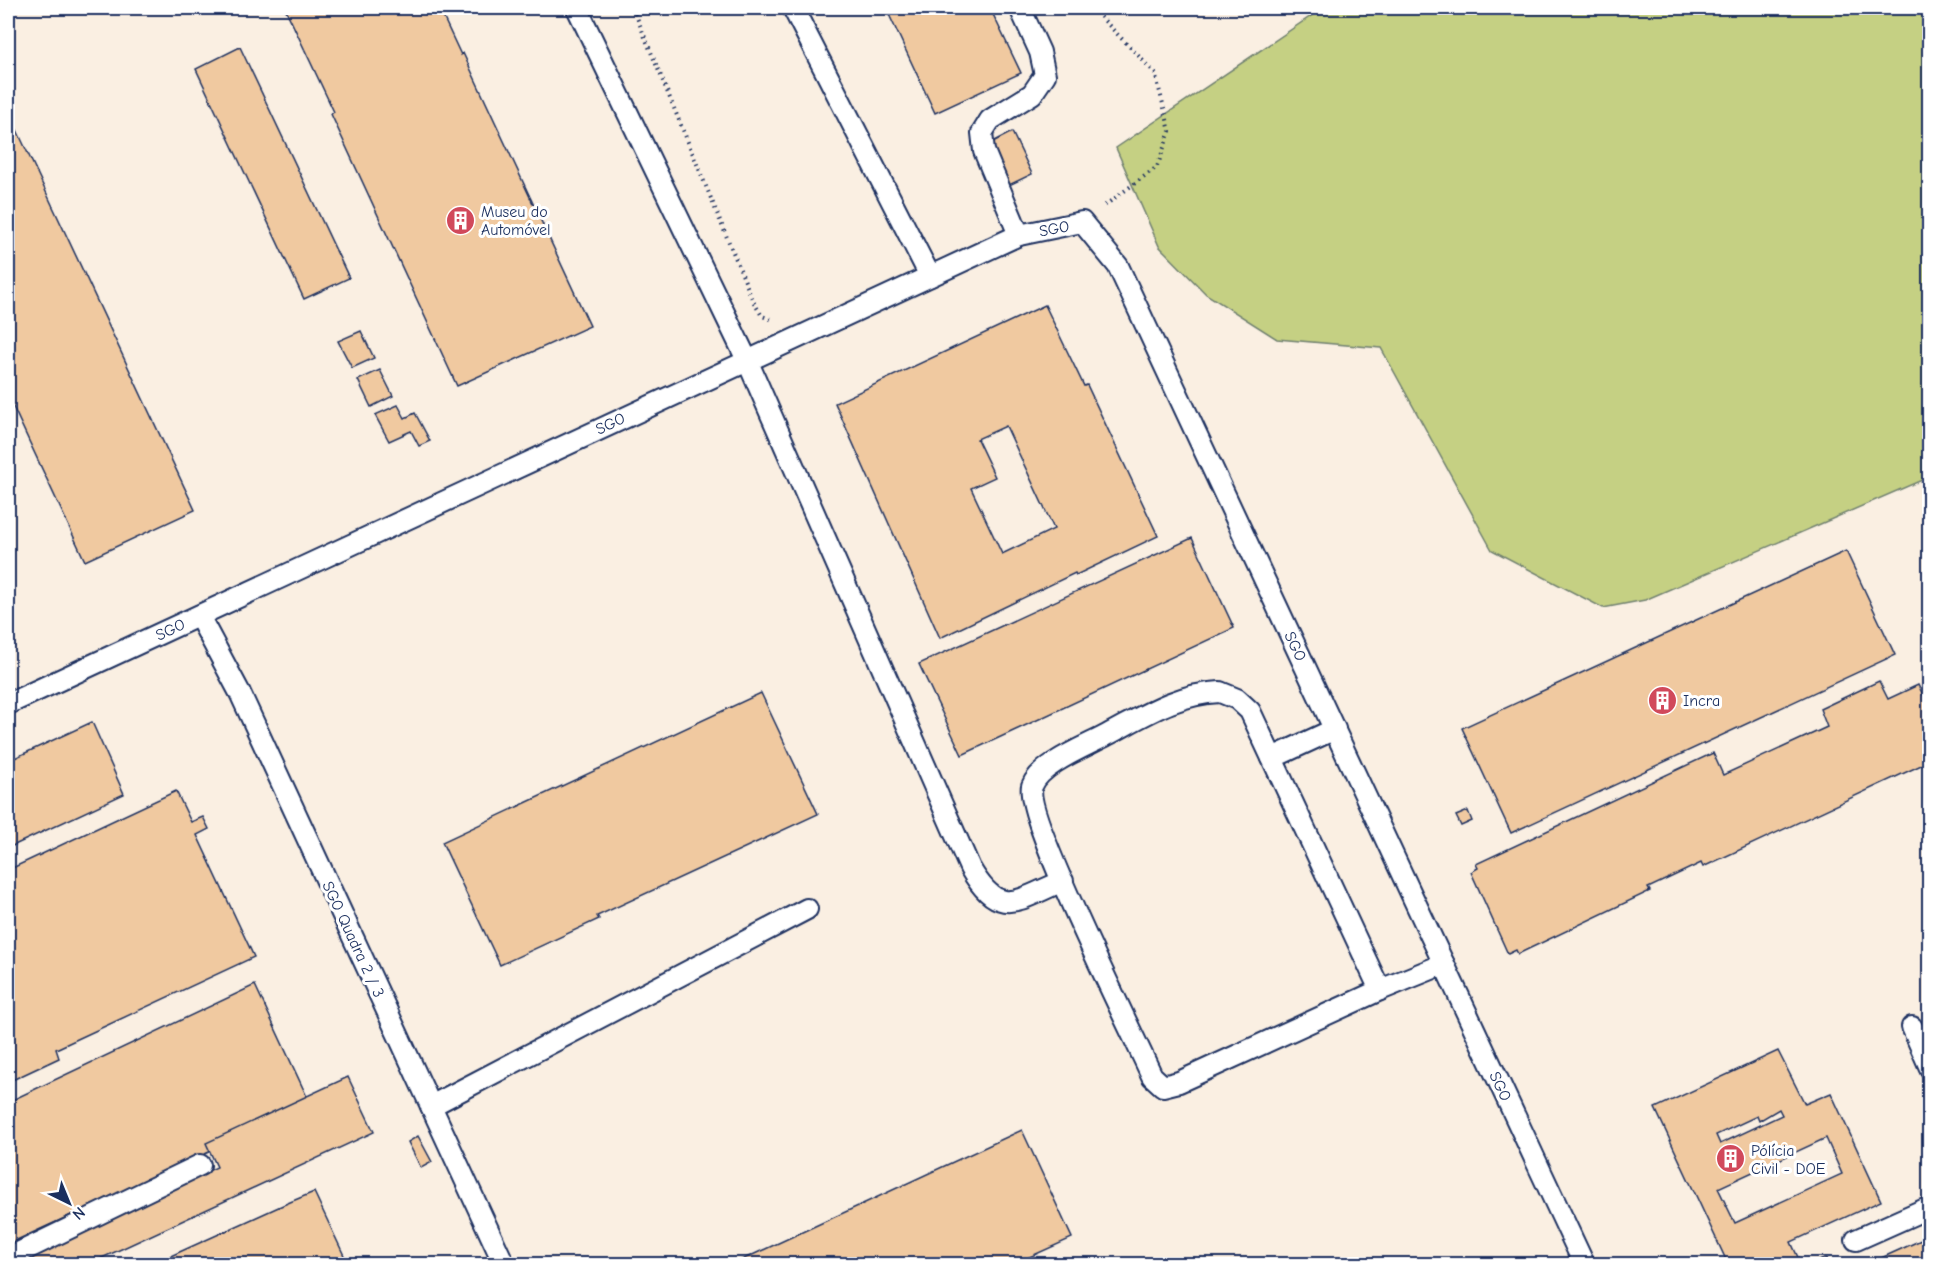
<svg xmlns="http://www.w3.org/2000/svg" width="1937" height="1272" viewBox="0 0 1937 1272" font-family="'Comic Neue',sans-serif">
  <style>
    .green { fill: #c5d083; stroke: #708070; stroke-width: 1.5 }
    .building { fill: #f0c9a0; stroke: #1b2f5e; stroke-width: 1.5; fill-rule: evenodd }
    .lines { fill: none; stroke-linecap: round; stroke-linejoin: round }
    .service-casing { stroke: #1b2f5e; stroke-width: 24 }
    .path { stroke: #1b2f5e; stroke-width: 4; stroke-dasharray: 1.5 4.5; stroke-linecap: butt }
    .service { stroke: #fff; stroke-width: 20 }
    .labels { text-anchor: middle; stroke-width: 6; stroke-linejoin: round; paint-order: stroke }
    .poi-label { font-size: 16px; fill: #1b2f5e; stroke: #fff; text-anchor: start }
    .street-label { font-size: 16px; fill: #1b2f5e; stroke: #fff }
  </style>
  <rect width="100%" height="100%" fill="#faefe2"/>
  <filter id="ink" filterUnits="userSpaceOnUse"><feTurbulence type="fractalNoise" baseFrequency=".0167" numOctaves="2"/><feDisplacementMap in="SourceGraphic" scale="12" xChannelSelector="R" yChannelSelector="G"/><feConvolveMatrix kernelMatrix="1 2 1 2 8 2 1 2 1" color-interpolation-filters="sRGB"/></filter>
  <g filter="url(#ink)">
    <path class="green" d="M1323,8H1929V477L1645,600L1603,608L1492,550L1381,348L1277,339L1206,294L1159,246L1116,148Z"/>
    <g class="building">
      <path d="M285,8H439L461,55L463,53L590,326L457,386L331,114L334,112Z"/>
      <path d="M886,8H990L1021,73L935,113Z"/>
      <path d="M240,47L349,278L304,299L196,69Z"/>
      <path d="M17,130L195,510L85,561L8,396V135Z"/>
      <path d="M1012,132L1032,174L1005,187L985,146Z"/>
      <path d="M1045,305L1084,386L1087,385L1158,536L1076,575L1075,573L940,638L835,403ZM1006,426L1054,529L1002,554L971,488L995,477L977,439Z"/>
      <path d="M361,331L374,358L352,368L338,341Z"/>
      <path d="M380,370L393,396L371,407L358,380Z"/>
      <path d="M398,405L405,418L415,413L430,441L419,446L411,431L389,441L375,415Z"/>
      <path d="M1192,538L1234,628L962,755L919,664Z"/>
      <path d="M1846,551L1895,655L1511,833L1462,728Z"/>
      <path d="M1879,681L1888,699L1918,685L1930,708V761L1703,867L1701,863L1648,888L1650,891L1518,954L1516,950L1508,954L1471,872L1478,868L1476,864L1713,753L1723,775L1827,727L1820,709Z"/>
      <path d="M761,693L818,814L597,916L599,919L500,965L442,842Z"/>
      <path d="M92,722L124,794L8,848V761Z"/>
      <path d="M176,791L191,822L203,817L209,829L197,835L254,957L56,1049L59,1058L8,1082V870Z"/>
      <path d="M1468,811L1472,821L1461,826L1456,816Z"/>
      <path d="M255,985L308,1099L304,1100L305,1108L8,1244V1102Z"/>
      <path d="M1778,1051L1805,1104L1831,1093L1881,1201L1791,1242L1801,1264H1728L1655,1108ZM1779,1109L1782,1115L1720,1144L1716,1135L1757,1116L1759,1121ZM1826,1138L1842,1174L1735,1223L1718,1188Z"/>
      <path d="M348,1077L374,1132L89,1264H8L217,1167L206,1143Z"/>
      <path d="M1022,1130L1072,1238L1014,1264H733Z"/>
      <path d="M418,1136L432,1162L421,1168L408,1142Z"/>
      <path d="M314,1192L348,1264H153L283,1205Z"/>
      <path d="M1930,1236V1264H1868Z"/>
      <path d="M1826,1258L1829,1264H1812Z"/>
    </g>
    <g class="lines">
      <defs>
        <g id="service">
          <path d="M577,8L747,360L970,868C1000,920 1017,900 1063,881"/>
          <path d="M793,8L930,276"/>
          <path d="M1019,235L984,151L982,133L990,120L1032,94L1045,75L1040,52L1020,8"/>
          <path d="M199,616L240,693L504,1264"/>
          <path d="M1220,692L1237,699L1250,711L1380,990L1179,1082L1163,1086L1152,1076C1133,1034 1023,814 1032,786C1040,764 1087,746 1107,735C1145,715 1176,694 1220,692Z"/>
          <path d="M8,704L1019,235L1082,222L1118,266L1584,1264"/>
          <path d="M1272,758L1335,729"/>
          <path d="M1380,990L1444,964"/>
          <path d="M1912,1027L1930,1068"/>
          <path d="M431,1106L807,909"/>
          <path d="M1856,1240L1930,1207"/>
          <path d="M8,1258L200,1165"/>
        </g>
      </defs>
      <use href="#service" class="service-casing"/>
      <g class="path">
        <path d="M633,8L753,301L762,316L773,320"/>
        <path d="M1092,8L1155,73L1170,131L1157,167L1104,206"/>
      </g>
      <use href="#service" class="service"/>
    </g>
  </g>
  <defs>
    <symbol id="building-disc" viewBox="-11 -11 22 22"><circle r="9.5" fill="#d1495b" stroke="#fff"/><path d="M-4-6H4V6H1V3H-1V6H-4ZM-2.5-4.3h1.7v1.8h-1.7ZM.8-4.3h1.7v1.8H.8ZM-2.5-1h1.7V.8h-1.7ZM.8-1h1.7V.8H.8Z" fill="#fff"/></symbol>
  </defs>
  <g fill-rule="evenodd">
    <use href="#building-disc" x="444" y="204" width="33" height="33"/>
    <use href="#building-disc" x="1646" y="684" width="33" height="33"/>
    <use href="#building-disc" x="1714" y="1142" width="33" height="33"/>
  </g>
  <g class="labels">
    <g class="poi-label">
      <text x="481" y="217">Museu do<tspan x="481" dy="18">Automóvel</tspan></text>
      <text x="1683" y="706">Incra</text>
      <text x="1751" y="1156">Pólícia<tspan x="1751" dy="18">Civil - DOE</tspan></text>
    </g>
    <g class="street-label">
      <text transform="translate(1054 228) rotate(-11)" y="6">SGO</text>
      <text transform="translate(610 423) rotate(-25)" y="6">SGO</text>
      <text transform="translate(170 629) rotate(-25)" y="6">SGO</text>
      <text transform="translate(1296 646) rotate(65)" y="6">SGO</text>
      <text transform="translate(354 939) rotate(65)" y="6">SGO Quadra 2 / 3</text>
      <text transform="translate(1501 1086) rotate(65)" y="6">SGO</text>
    </g>
  </g>
  <rect width="1937" height="1272" fill="none" stroke="#fff" stroke-width="30"/>
  <rect x="15" y="15" width="1907" height="1242" fill="none" stroke="#1b2f5e" stroke-width="2" filter="url(#ink)"/>
  <g transform="translate(69 1203) rotate(137)" stroke="#ffffff" stroke-width="4.5" paint-order="stroke">
  <path d="M0-4.5L10 22L0 15L-10 22Z" fill="#1b2f5e"/>
  <text y="-9" font-size="16" font-weight="bold" text-anchor="middle" fill="#1b2f5e">N</text>
  </g>
</svg>
